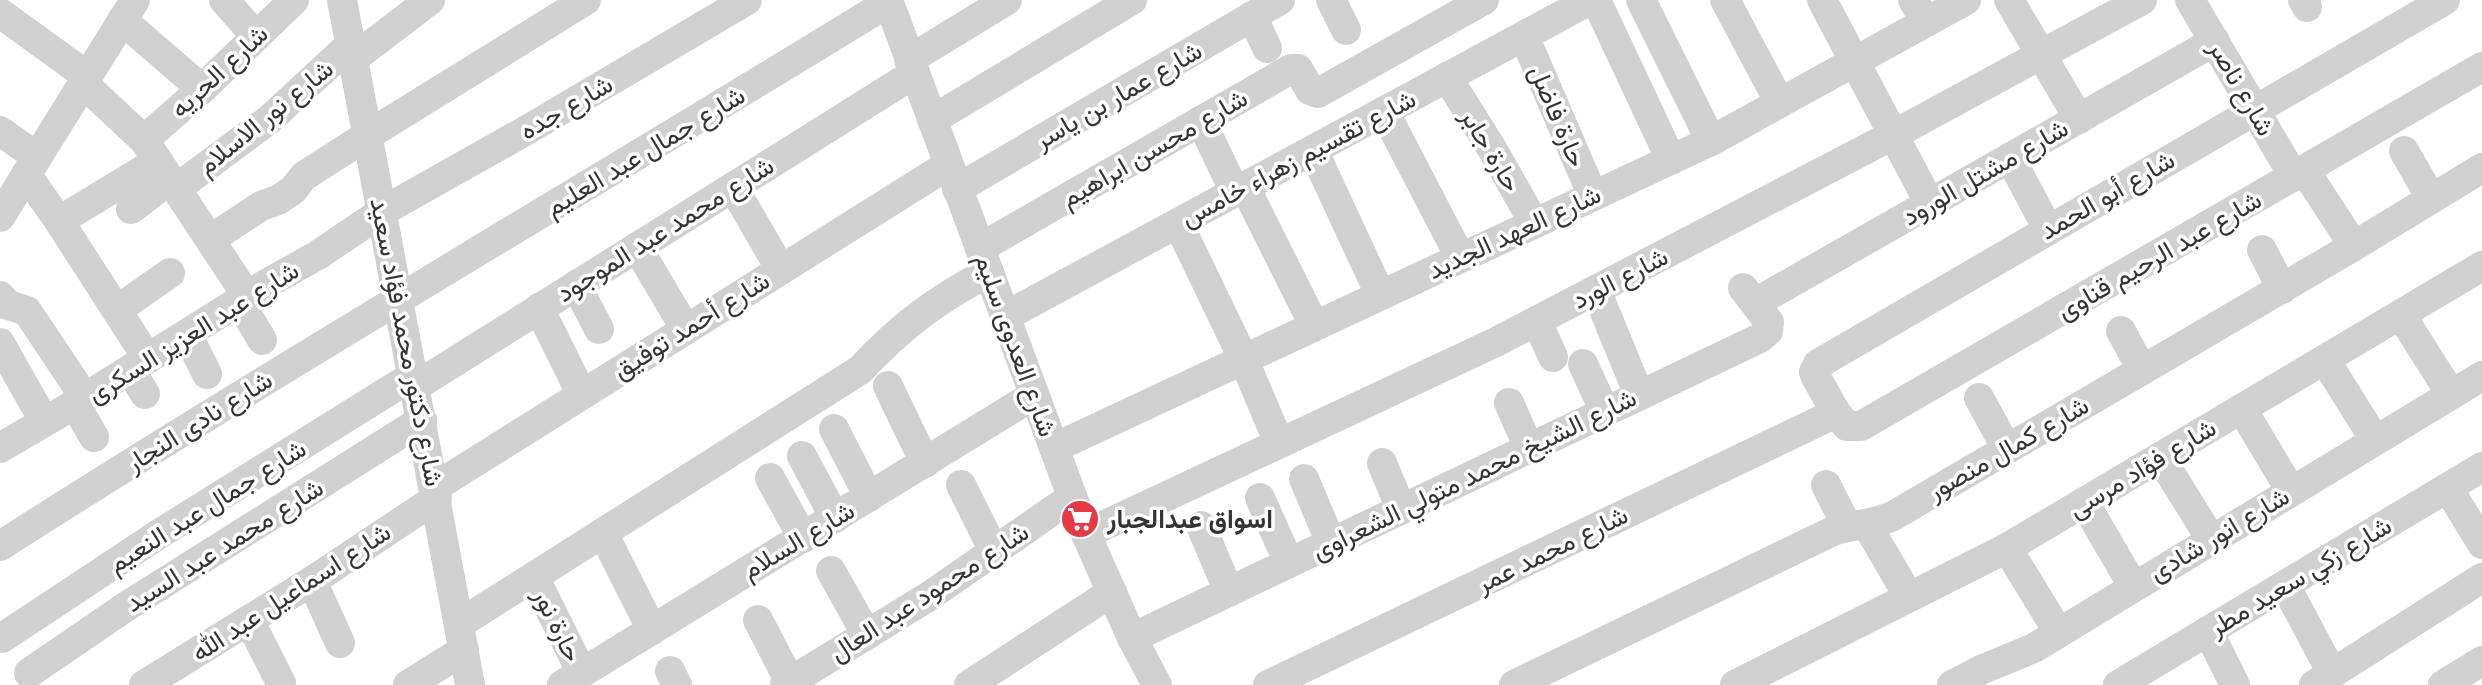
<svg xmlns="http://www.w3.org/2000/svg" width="2482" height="685" viewBox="0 0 2482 685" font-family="'Space Grotesk',Vazirmatn,sans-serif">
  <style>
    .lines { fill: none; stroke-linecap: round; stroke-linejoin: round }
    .minor { stroke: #d0d0d0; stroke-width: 30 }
    .labels { text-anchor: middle; stroke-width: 7; stroke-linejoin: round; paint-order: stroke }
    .street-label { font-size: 26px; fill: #333; stroke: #fff }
    .poi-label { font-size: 26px; font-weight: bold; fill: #333; stroke: #fff; text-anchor: start }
  </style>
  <rect width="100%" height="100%" fill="#fff"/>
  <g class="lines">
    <g class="minor">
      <path d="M224,0L256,36"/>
      <path d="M342,0L470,685"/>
      <path d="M888,0L1086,534L1132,638L1157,685"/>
      <path d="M1331,0L1346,30"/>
      <path d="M1596,0L1671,160"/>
      <path d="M1641,0L1711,141"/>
      <path d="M1725,0L1780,103"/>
      <path d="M1822,0L1930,204"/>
      <path d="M1913,0L1926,22"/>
      <path d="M2009,0L2079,119"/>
      <path d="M2190,0L2294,177"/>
      <path d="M2303,0L2307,7"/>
      <path d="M2445,0L1818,364L1814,372L1816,377L1836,413L1847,426H1861L2482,67"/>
      <path d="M0,13L87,76"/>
      <path d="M1252,16L1267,48"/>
      <path d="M122,20L202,89"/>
      <path d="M1524,36L1593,196"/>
      <path d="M354,58L430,0"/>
      <path d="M909,60L1007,0"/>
      <path d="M1447,77L1494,152L1534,223"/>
      <path d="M83,83L144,140L247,296"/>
      <path d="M1384,111L1460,257"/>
      <path d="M932,120L1132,0"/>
      <path d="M1201,121L1235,192"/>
      <path d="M0,131L37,157"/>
      <path d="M144,140L202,89L294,0"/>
      <path d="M1313,150L1380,294"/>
      <path d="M2404,151L2431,198"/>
      <path d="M2010,158L2048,229"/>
      <path d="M2305,171L2354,246"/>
      <path d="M26,174L59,221L148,359"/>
      <path d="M733,187L781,270"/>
      <path d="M1245,187L1314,325"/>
      <path d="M177,188L270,119L351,44"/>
      <path d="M957,189L1280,0"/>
      <path d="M131,209L170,179"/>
      <path d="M0,217L135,0"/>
      <path d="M59,221L158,161"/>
      <path d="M1178,223L1243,358L1279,443"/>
      <path d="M211,239L261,206L278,200L293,190L304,176L368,135L586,0"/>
      <path d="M637,247L685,328"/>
      <path d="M980,248L1291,69H1298L1310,90L1318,93L1484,0"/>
      <path d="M2262,250L2282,289"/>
      <path d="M576,285L599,329"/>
      <path d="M1596,290L1639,395"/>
      <path d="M0,296L8,305L27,311L85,398"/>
      <path d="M239,301L262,340"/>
      <path d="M1755,303L2215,41"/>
      <path d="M539,308L581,393"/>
      <path d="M117,310L170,273"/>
      <path d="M2401,315L2451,394"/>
      <path d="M1006,316L1590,0"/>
      <path d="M1537,321L1553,357"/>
      <path d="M2121,331L2142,370"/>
      <path d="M187,334L207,374"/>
      <path d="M0,343L44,421"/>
      <path d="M2325,360L2375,440"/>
      <path d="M1583,364L1605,412"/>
      <path d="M130,370L145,394"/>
      <path d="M416,386L915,73"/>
      <path d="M888,386L925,463"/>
      <path d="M1979,398L2007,449"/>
      <path d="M1509,403L1529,448"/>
      <path d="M75,404L94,437"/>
      <path d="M2242,409L2291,491"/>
      <path d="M834,429L869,497"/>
      <path d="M0,448L75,404L268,283L318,255L383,211L527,130L747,0"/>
      <path d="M1054,448L1711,141L1966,0"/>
      <path d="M802,456L835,518"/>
      <path d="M2160,457L2211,539"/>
      <path d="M1382,463L1401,509"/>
      <path d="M770,478L803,538"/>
      <path d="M1304,479L1331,543"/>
      <path d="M961,485L994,551"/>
      <path d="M1826,485L1847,526"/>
      <path d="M435,487L948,165"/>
      <path d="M2448,488L2482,544"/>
      <path d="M1260,498L1289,563"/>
      <path d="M2084,502L2133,586"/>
      <path d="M1867,525L1909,597"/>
      <path d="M1201,526L1229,592"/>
      <path d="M603,533L652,630"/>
      <path d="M1086,534L1496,342L1893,135L2142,0"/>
      <path d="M0,546C293,359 593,184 889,2"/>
      <path d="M2007,548L2059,633"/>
      <path d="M831,571L867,635"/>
      <path d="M534,577L582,673"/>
      <path d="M312,581L340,643"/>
      <path d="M2285,585L2332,673"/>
      <path d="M249,620L281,683"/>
      <path d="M758,620L790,682"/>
      <path d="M459,624L860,370C901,326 936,300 989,272"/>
      <path d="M2208,631L2235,685"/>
      <path d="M2,638L159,534L414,375"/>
      <path d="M1132,638L1760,338L1768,331L1769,322L1743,288"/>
      <path d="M670,671L677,685"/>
      <path d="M29,673L127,606L422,420"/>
      <path d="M144,685L312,581L437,498"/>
      <path d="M408,685L464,650"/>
      <path d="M562,685L1034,395"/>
      <path d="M785,685L931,595L1072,497"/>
      <path d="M969,685L1112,592"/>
      <path d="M1268,685L1836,413"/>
      <path d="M1514,685L1833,531C1853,524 1873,525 1893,516L2354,246L2482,168"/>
      <path d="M1735,685L2007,548L2482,266"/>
      <path d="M1952,685L1983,669L2034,648L2482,376"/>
      <path d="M2118,685L2482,467"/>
      <path d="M2314,685L2482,578"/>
      <path d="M2443,685L2482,661"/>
    </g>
  </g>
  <defs>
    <symbol id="supermarket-disc" viewBox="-11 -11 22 22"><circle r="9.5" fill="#e63946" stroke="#fff"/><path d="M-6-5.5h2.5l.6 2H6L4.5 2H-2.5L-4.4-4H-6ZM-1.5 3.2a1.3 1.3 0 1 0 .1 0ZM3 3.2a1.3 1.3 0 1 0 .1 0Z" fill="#fff"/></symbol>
  </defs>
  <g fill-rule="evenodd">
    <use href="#supermarket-disc" x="1058" y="497" width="44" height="44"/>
  </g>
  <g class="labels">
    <g class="street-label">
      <text transform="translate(219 71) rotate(-43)" y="9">شارع الحريه</text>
      <text transform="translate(2242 88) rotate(60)" y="9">شارع ناصر</text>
      <text transform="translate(1118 95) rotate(-30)" y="9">شارع عمار بن ياسر</text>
      <text transform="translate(566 107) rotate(-30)" y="9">شارع جده</text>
      <text transform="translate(1558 116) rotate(67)" y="9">حارة فاضل</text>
      <text transform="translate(265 117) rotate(-39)" y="9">شارع نور الاسلام</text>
      <text transform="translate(1154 148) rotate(-30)" y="9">شارع محسن ابراهيم</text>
      <text transform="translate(1491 150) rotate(59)" y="9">حارة جابر</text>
      <text transform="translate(645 151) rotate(-31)" y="9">شارع جمال عبد العليم</text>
      <text transform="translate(1298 158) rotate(-28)" y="9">شارع تقسيم زهراء خامس</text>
      <text transform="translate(1985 172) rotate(-30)" y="9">شارع مشتل الورود</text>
      <text transform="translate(2107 195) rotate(-30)" y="9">شارع أبو الحمد</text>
      <text transform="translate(665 229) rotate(-32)" y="9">شارع محمد عبد الموجود</text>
      <text transform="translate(1514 232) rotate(-25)" y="9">شارع العهد الجديد</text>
      <text transform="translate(2159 255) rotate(-30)" y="9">شارع عبد الرحيم قناوى</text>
      <text transform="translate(1620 278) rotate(-27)" y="9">شارع الورد</text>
      <text transform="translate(691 325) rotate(-32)" y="9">شارع أحمد توفيق</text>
      <text transform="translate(193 332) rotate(-32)" y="9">شارع عبد العزيز السكرى</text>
      <text transform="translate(407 342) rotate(79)" y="9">شارع دكتور محمد فؤاد سعيد</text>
      <text transform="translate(1016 345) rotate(70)" y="9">شارع العدوى سليم</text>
      <text transform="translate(199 421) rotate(-32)" y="9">شارع نادى النجار</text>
      <text transform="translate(2008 448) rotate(-30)" y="9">شارع كمال منصور</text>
      <text transform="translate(2142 468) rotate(-31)" y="9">شارع فؤاد مرسى</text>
      <text transform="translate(1474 474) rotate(-26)" y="9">شارع الشيخ محمد متولي الشعراوى</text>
      <text transform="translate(207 506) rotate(-32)" y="9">شارع جمال عبد النعيم</text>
      <text transform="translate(2219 534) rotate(-31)" y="9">شارع انور شادى</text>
      <text transform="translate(798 540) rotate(-31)" y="9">شارع السلام</text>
      <text transform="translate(224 545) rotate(-32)" y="9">شارع محمد عبد السيد</text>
      <text transform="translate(1552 549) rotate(-26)" y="9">شارع محمد عمر</text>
      <text transform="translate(2300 576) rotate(-31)" y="9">شارع زكي سعيد مطر</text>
      <text transform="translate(291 592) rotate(-33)" y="9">شارع اسماعيل عبد الله</text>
      <text transform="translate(929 592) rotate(-33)" y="9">شارع محمود عبد العال</text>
      <text transform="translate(558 625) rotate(64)" y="9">حارة نور</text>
    </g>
    <g class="poi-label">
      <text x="1107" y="528">اسواق عبدالجبار</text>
    </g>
  </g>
</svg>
